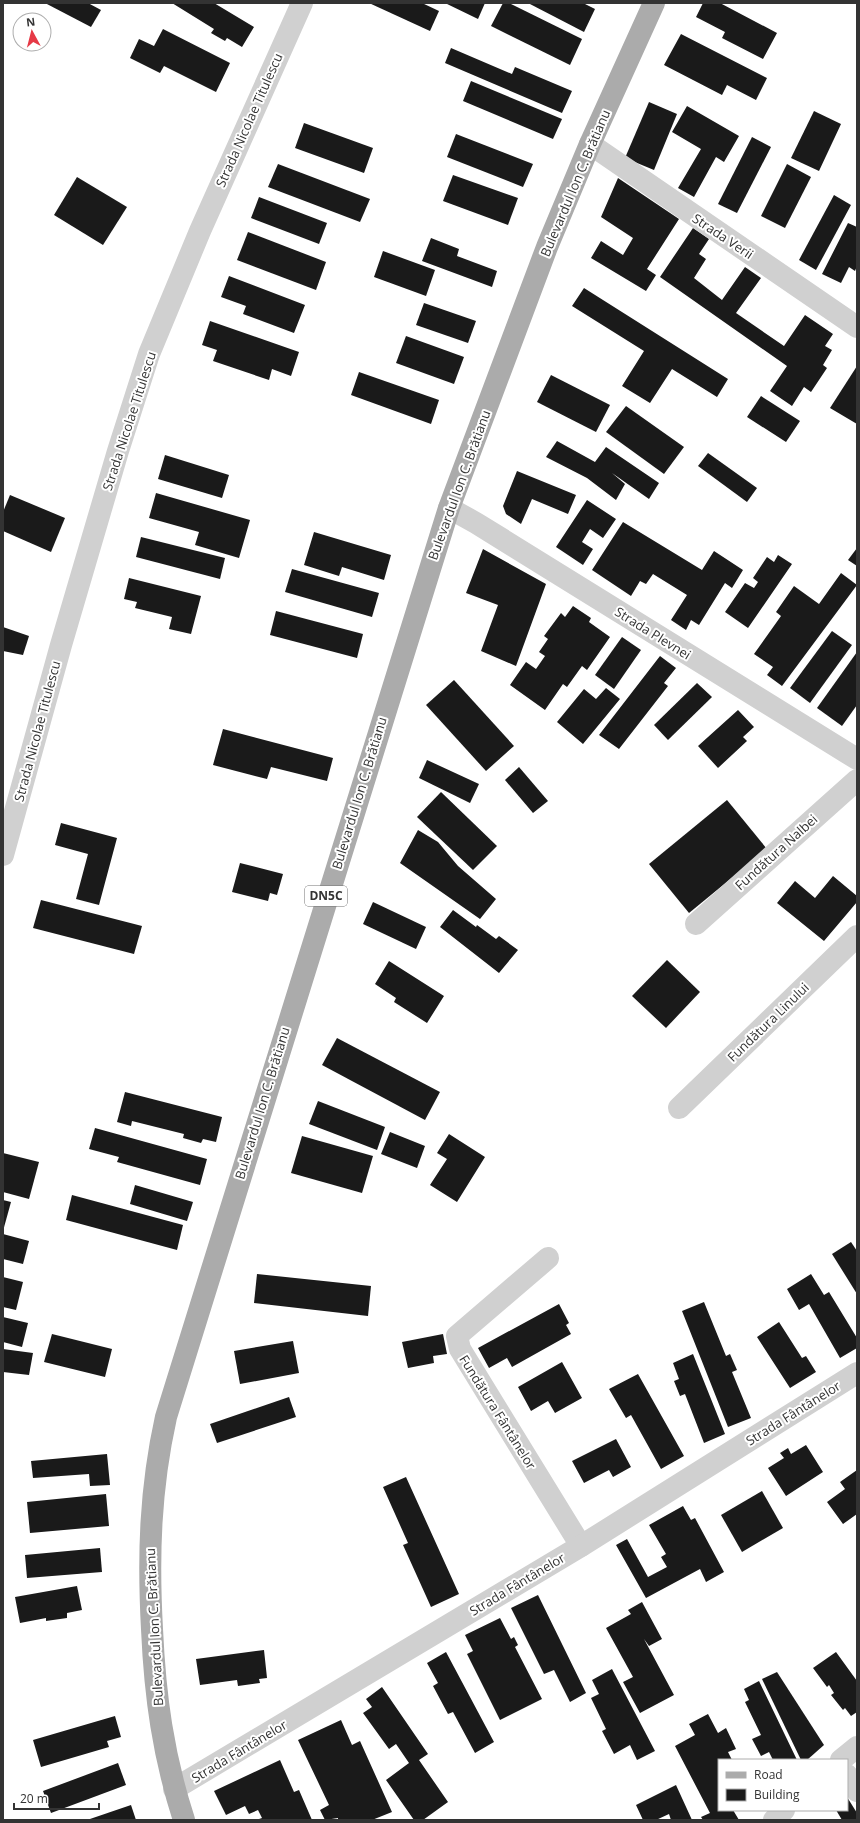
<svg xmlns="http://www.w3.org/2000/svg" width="860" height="1823" viewBox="0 0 860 1823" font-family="'Open Sans',sans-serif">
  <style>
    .building { fill: #1a1a1a }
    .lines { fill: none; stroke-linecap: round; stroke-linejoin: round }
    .minor { stroke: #d0d0d0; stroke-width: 22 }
    .major { stroke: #ababab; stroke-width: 22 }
    .labels { text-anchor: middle; stroke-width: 4; stroke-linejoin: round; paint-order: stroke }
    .shield { fill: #fff; stroke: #707070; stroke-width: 1 }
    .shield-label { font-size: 12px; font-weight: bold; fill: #333 }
    .street-label { font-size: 13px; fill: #333; stroke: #fff }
  </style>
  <rect width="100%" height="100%" fill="#fff"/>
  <g class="building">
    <path d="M45,3H88L101,10L91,27Z"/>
    <path d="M172,3H214L254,27L242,47L227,38L225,41L211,33L214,29Z"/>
    <path d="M369,3H422L439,11L430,31Z"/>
    <path d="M445,3H485L478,19Z"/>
    <path d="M503,3H509L582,39L570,65L491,26Z"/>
    <path d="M528,3H583L595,9L584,32Z"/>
    <path d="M703,3H720L777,33L763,59L722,38L725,32L696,17Z"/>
    <path d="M163,29L230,63L216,92L164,66L160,73L130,58L139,39L154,46Z"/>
    <path d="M681,34L767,78L756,100L727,85L722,95L664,65Z"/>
    <path d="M451,48L512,74L515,67L572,91L562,113L445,63Z"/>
    <path d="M471,81L562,119L553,139L463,101Z"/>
    <path d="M649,102L677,114L654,170L625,158Z"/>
    <path d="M687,106L739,136L724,162L716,157L694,197L678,188L701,149L672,132Z"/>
    <path d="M814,111L841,124L819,171L791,158Z"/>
    <path d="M304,123L373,148L364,173L295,148Z"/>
    <path d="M456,134L533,164L523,187L447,157Z"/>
    <path d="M752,137L771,147L737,213L718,204Z"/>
    <path d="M278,164L370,199L360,222L268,187Z"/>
    <path d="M787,164L811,177L785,228L761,216Z"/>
    <path d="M453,175L518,198L508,225L443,201Z"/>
    <path d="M77,177L127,207L103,245L54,215Z"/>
    <path d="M618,178L679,219L647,269L656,275L646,291L591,258L601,241L623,255L633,238L601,217Z"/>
    <path d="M834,195L851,205L816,270L799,260Z"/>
    <path d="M259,197L327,223L319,244L251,218Z"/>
    <path d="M848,223L857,227V266L855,271L849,267L841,283L822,274Z"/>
    <path d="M693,228L709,239L699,254L706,259L694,278L722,300L745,267L761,278L736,313L784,346L805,315L833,334L825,346L832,350L823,365L827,368L811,392L804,387L792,406L770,391L787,366L660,277Z"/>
    <path d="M248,232L326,262L316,290L237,260Z"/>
    <path d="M431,238L459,249L457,256L497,271L492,287L422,261Z"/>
    <path d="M383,251L435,270L426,296L374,277Z"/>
    <path d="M229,276L305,305L294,333L243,314L246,306L221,297Z"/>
    <path d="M584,288L728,379L717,397L672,369L650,403L622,386L644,351L572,306Z"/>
    <path d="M424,303L476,321L468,343L416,325Z"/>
    <path d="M210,321L299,352L291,376L272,369L269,380L213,361L217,350L202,345Z"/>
    <path d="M406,336L464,357L454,384L396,363Z"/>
    <path d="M857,366V424L830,408Z"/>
    <path d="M359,372L439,400L431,424L351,395Z"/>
    <path d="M551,375L610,405L596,432L537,402Z"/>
    <path d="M761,396L800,421L786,442L747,417Z"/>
    <path d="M626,406L684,447L664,474L606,432Z"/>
    <path d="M557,441L595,462L606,447L659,483L649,499L612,473L625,484L616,500L587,478L546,457Z"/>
    <path d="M708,453L757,488L747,502L698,466Z"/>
    <path d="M165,455L229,475L222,498L158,479Z"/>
    <path d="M517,471L576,495L568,514L532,499L521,524L506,514L503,506Z"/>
    <path d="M156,493L250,520L239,558L195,545L199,532L149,518Z"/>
    <path d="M10,495L65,518L51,552L3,531V512Z"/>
    <path d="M587,500L616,519L603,538L590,529L582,542L593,549L583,565L556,547Z"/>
    <path d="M623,522L702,570L714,551L743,570L732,588L725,583L699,625L691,620L686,630L671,620L687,595L653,574L646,584L640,581L631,596L592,570Z"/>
    <path d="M314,532L391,555L384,580L342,567L339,576L304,565Z"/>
    <path d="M141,537L225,558L220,579L136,557Z"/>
    <path d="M857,548V566L848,560Z"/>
    <path d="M483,549L546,584L516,666L481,651L498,605L466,593Z"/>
    <path d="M778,555L792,564L748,628L725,612L745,583L754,588L758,582L753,578L767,557L774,562Z"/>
    <path d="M292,569L379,593L372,617L285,592Z"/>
    <path d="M841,573L857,585L782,686L767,675L773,667L754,654L781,616L776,612L794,586L819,604Z"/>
    <path d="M129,578L201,596L191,634L169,629L172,617L135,608L137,602L124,599Z"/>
    <path d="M573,606L591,618L589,622L610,637L587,670L582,666L567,687L563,684L545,710L510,685L526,662L536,669L545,656L539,652L548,639L544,636L561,613L565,617Z"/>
    <path d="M276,611L363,634L357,658L270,635Z"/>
    <path d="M3,627L29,636L23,655L3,651Z"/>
    <path d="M832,631L852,645L810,703L790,688Z"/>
    <path d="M622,637L641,650L614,689L595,675Z"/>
    <path d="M857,652V705L842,726L817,708Z"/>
    <path d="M660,656L676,668L664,683L668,686L619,749L599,735Z"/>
    <path d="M454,680L514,746L486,771L426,705Z"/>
    <path d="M697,683L712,697L668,740L654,725Z"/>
    <path d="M606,688L620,699L583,744L557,722L584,689L596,699Z"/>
    <path d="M738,710L754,727L743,737L747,741L718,768L698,746Z"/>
    <path d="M223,729L333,758L327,781L271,767L267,779L213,765Z"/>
    <path d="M427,760L479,784L470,803L419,778Z"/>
    <path d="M519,767L548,801L533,813L505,780Z"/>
    <path d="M441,792L497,846L473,870L417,817Z"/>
    <path d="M727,800L767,849L689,913L649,864Z"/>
    <path d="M61,823L117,838L99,905L76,899L88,854L55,845Z"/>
    <path d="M418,830L438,842L458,866L496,899L480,919L400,863Z"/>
    <path d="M240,863L283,874L277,895L270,893L268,901L232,892Z"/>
    <path d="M833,876L857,896V902L824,941L777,903L795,881L815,898Z"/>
    <path d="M41,900L142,926L134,954L33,928Z"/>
    <path d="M373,902L426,927L416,949L363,924Z"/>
    <path d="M453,910L476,927L477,925L496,939L499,936L518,950L499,973L440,927Z"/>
    <path d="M667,960L700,992L666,1028L632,996Z"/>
    <path d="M389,961L444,996L427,1023L394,1002L396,998L375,984Z"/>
    <path d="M337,1038L440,1092L425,1120L322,1065Z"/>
    <path d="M125,1092L222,1117L216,1142L203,1139L201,1143L183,1138L184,1134L132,1121L131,1126L117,1122Z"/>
    <path d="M318,1101L385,1127L377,1150L309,1124Z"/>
    <path d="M95,1128L207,1159L200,1185L117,1162L119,1157L89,1149Z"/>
    <path d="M390,1132L425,1146L417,1168L381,1154Z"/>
    <path d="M449,1134L485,1157L457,1202L430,1185L447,1159L437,1153Z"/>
    <path d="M302,1136L373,1156L362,1193L291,1173Z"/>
    <path d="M3,1153L39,1162L29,1199L3,1192Z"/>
    <path d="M135,1185L193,1202L187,1221L130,1204Z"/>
    <path d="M72,1195L183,1225L177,1250L66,1220Z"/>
    <path d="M3,1200L11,1202L3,1231Z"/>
    <path d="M3,1234L29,1241L23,1264L3,1259Z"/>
    <path d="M851,1242L857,1251V1294L832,1254Z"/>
    <path d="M257,1274L371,1286L368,1316L254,1303Z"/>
    <path d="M811,1274L824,1295L829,1292L857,1338V1348L840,1358L809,1304L799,1310L787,1289Z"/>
    <path d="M3,1277L23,1282L16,1310L3,1307Z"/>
    <path d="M704,1302L726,1356L730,1354L737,1370L732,1372L751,1418L728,1427L682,1311Z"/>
    <path d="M559,1304L569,1323L566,1325L571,1334L512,1367L507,1358L489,1368L478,1348Z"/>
    <path d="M3,1317L28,1323L22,1347L3,1342Z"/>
    <path d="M779,1322L802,1358L806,1356L816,1372L790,1388L757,1337Z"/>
    <path d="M52,1334L112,1349L105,1377L44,1362Z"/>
    <path d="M443,1334L447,1354L433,1356L434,1363L408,1368L402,1342Z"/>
    <path d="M293,1341L299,1373L240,1384L234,1351Z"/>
    <path d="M3,1349L33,1353L29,1375L3,1372Z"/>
    <path d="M693,1354L725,1434L704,1443L685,1394L680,1396L674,1381L679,1379L673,1363Z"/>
    <path d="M562,1362L582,1398L555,1413L548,1401L531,1411L518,1387Z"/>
    <path d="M638,1374L684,1456L661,1469L631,1415L626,1418L609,1389Z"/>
    <path d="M289,1397L296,1417L217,1443L210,1424Z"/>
    <path d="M616,1439L631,1467L613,1477L609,1470L584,1483L572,1461Z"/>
    <path d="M806,1445L823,1472L786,1496L768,1468L784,1458L780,1453L788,1448L791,1454Z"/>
    <path d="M107,1454L110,1485L90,1486L89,1474L33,1478L31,1461Z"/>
    <path d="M857,1470V1514L843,1524L827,1502L845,1489L840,1482Z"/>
    <path d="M406,1477L459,1594L431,1607L403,1545L408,1543L383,1487Z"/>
    <path d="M762,1491L783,1528L742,1552L721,1515Z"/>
    <path d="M106,1494L109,1526L30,1533L27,1502Z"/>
    <path d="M683,1506L691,1520L695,1518L724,1572L706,1582L700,1569L646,1598L616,1545L627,1539L648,1577L667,1567L661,1557L666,1554L649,1525Z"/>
    <path d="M100,1548L102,1572L27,1578L25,1555Z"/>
    <path d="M77,1586L82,1610L67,1613V1618L46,1621V1618L20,1623L15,1597Z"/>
    <path d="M538,1595L586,1693L570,1702L554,1670L544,1674L511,1608Z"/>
    <path d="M642,1602L662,1639L649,1646L644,1639L674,1695L640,1713L623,1682L633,1677L606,1628L631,1614L628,1610Z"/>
    <path d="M500,1618L511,1639L514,1637L518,1645L515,1647L542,1699L500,1720L467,1654L473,1651L465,1635Z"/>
    <path d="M264,1650L267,1678L259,1679L260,1683L238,1686L237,1680L200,1685L196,1659Z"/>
    <path d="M446,1652L494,1742L475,1753L453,1712L448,1714L433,1686L438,1683L427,1663Z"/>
    <path d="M836,1652L857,1681V1712L851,1716L845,1708L843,1710L831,1695L834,1693L829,1685L827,1687L813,1668Z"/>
    <path d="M612,1669L655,1751L637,1760L630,1745L614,1754L602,1731L606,1729L591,1698L599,1694L592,1680Z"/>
    <path d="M777,1672L824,1745L807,1760H801L762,1679Z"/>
    <path d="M759,1681L797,1760H773L769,1752L761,1756L752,1739L761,1735L745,1702L749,1700L744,1689Z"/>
    <path d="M382,1687L428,1754L419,1760L448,1802L423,1820H414L386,1780L409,1763L396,1744L389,1749L363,1713L372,1707L366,1699Z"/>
    <path d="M708,1714L718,1733L726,1728L736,1749L728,1752L732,1760H719V1810H733L739,1820H703L701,1817L710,1813L675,1746L695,1735L689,1724Z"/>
    <path d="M115,1716L121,1737L107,1741L109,1747L41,1767L33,1740Z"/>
    <path d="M341,1720L352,1745L360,1741L392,1812L372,1820H338V1818L325,1820L320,1810L329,1805L298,1740Z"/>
    <path d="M280,1760L294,1792L299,1790L312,1820H256L262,1818L258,1810L249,1814L245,1806L226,1815L214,1791Z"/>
    <path d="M118,1763L126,1785L51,1813L43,1791Z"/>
    <path d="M676,1785L692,1820H671L669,1814L656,1820H643L636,1805Z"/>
    <path d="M847,1797L857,1813V1820H842L836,1810H847Z"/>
    <path d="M131,1805L136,1820H87Z"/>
  </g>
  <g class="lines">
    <g class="minor">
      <path d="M590,144L857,327"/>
      <path d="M449,508L476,523L857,759"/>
      <path d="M3,855L61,645L118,451L149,354L200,231L302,3"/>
      <path d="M696,924L857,780"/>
      <path d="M679,1108L857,936"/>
      <path d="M548,1258L457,1336L460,1349L581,1546"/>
      <path d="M841,1760L857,1747"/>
      <path d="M847,1775L857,1791"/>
      <path d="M174,1789L581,1546L857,1373"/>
      <path d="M774,1820L784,1810"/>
    </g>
    <path class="major" d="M184,1820C163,1755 155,1696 152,1629C148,1556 150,1489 166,1417L449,508L547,247L590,144L654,3"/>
  </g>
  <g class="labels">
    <rect class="shield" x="305" y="886" width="42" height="20" rx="3"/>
    <g class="shield-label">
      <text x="326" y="900">DN5C</text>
    </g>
    <g class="street-label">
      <text transform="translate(249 120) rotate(-66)" y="5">Strada Nicolae Titulescu</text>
      <text transform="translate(575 183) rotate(-67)" y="5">Bulevardul Ion C. Brătianu</text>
      <text transform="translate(723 236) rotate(34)" y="5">Strada Verii</text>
      <text transform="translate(129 421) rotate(-72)" y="5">Strada Nicolae Titulescu</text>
      <text transform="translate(459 485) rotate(-70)" y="5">Bulevardul Ion C. Brătianu</text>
      <text transform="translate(653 633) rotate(32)" y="5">Strada Plevnei</text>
      <text transform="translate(37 731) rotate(-75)" y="5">Strada Nicolae Titulescu</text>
      <text transform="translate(359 793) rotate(-73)" y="5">Bulevardul Ion C. Brătianu</text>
      <text transform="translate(776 852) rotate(-42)" y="5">Fundătura Nalbei</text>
      <text transform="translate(768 1022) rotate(-44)" y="5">Fundătura Linului</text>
      <text transform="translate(262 1103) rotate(-73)" y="5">Bulevardul Ion C. Brătianu</text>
      <text transform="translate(498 1412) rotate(58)" y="5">Fundătura Fântânelor</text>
      <text transform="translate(793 1413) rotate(-32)" y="5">Strada Fântânelor</text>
      <text transform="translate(517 1584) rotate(-31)" y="5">Strada Fântânelor</text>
      <text transform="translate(154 1627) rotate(-93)" y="5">Bulevardul Ion C. Brătianu</text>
      <text transform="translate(239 1751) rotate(-31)" y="5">Strada Fântânelor</text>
    </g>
  </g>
  <rect width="860" height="1823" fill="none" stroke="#333333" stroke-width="8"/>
  <rect x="718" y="1759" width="130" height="52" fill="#ffffff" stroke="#adadad"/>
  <rect x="726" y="1772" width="20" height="6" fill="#ababab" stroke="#adadad"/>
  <text x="754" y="1779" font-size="12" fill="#333333">Road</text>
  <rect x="726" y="1789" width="20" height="12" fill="#1a1a1a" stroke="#adadad"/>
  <text x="754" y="1799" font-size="12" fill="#333333">Building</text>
  <g transform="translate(32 32) rotate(353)"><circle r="19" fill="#ffffff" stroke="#adadad"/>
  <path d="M0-3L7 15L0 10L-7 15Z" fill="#e63946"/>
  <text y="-6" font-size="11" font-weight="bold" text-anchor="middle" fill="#333333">N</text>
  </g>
  <path d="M14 1803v6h85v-6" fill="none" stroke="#333333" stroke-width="2"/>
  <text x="20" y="1803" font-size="12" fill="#333333" stroke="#ffffff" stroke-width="3" paint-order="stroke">20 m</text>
</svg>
